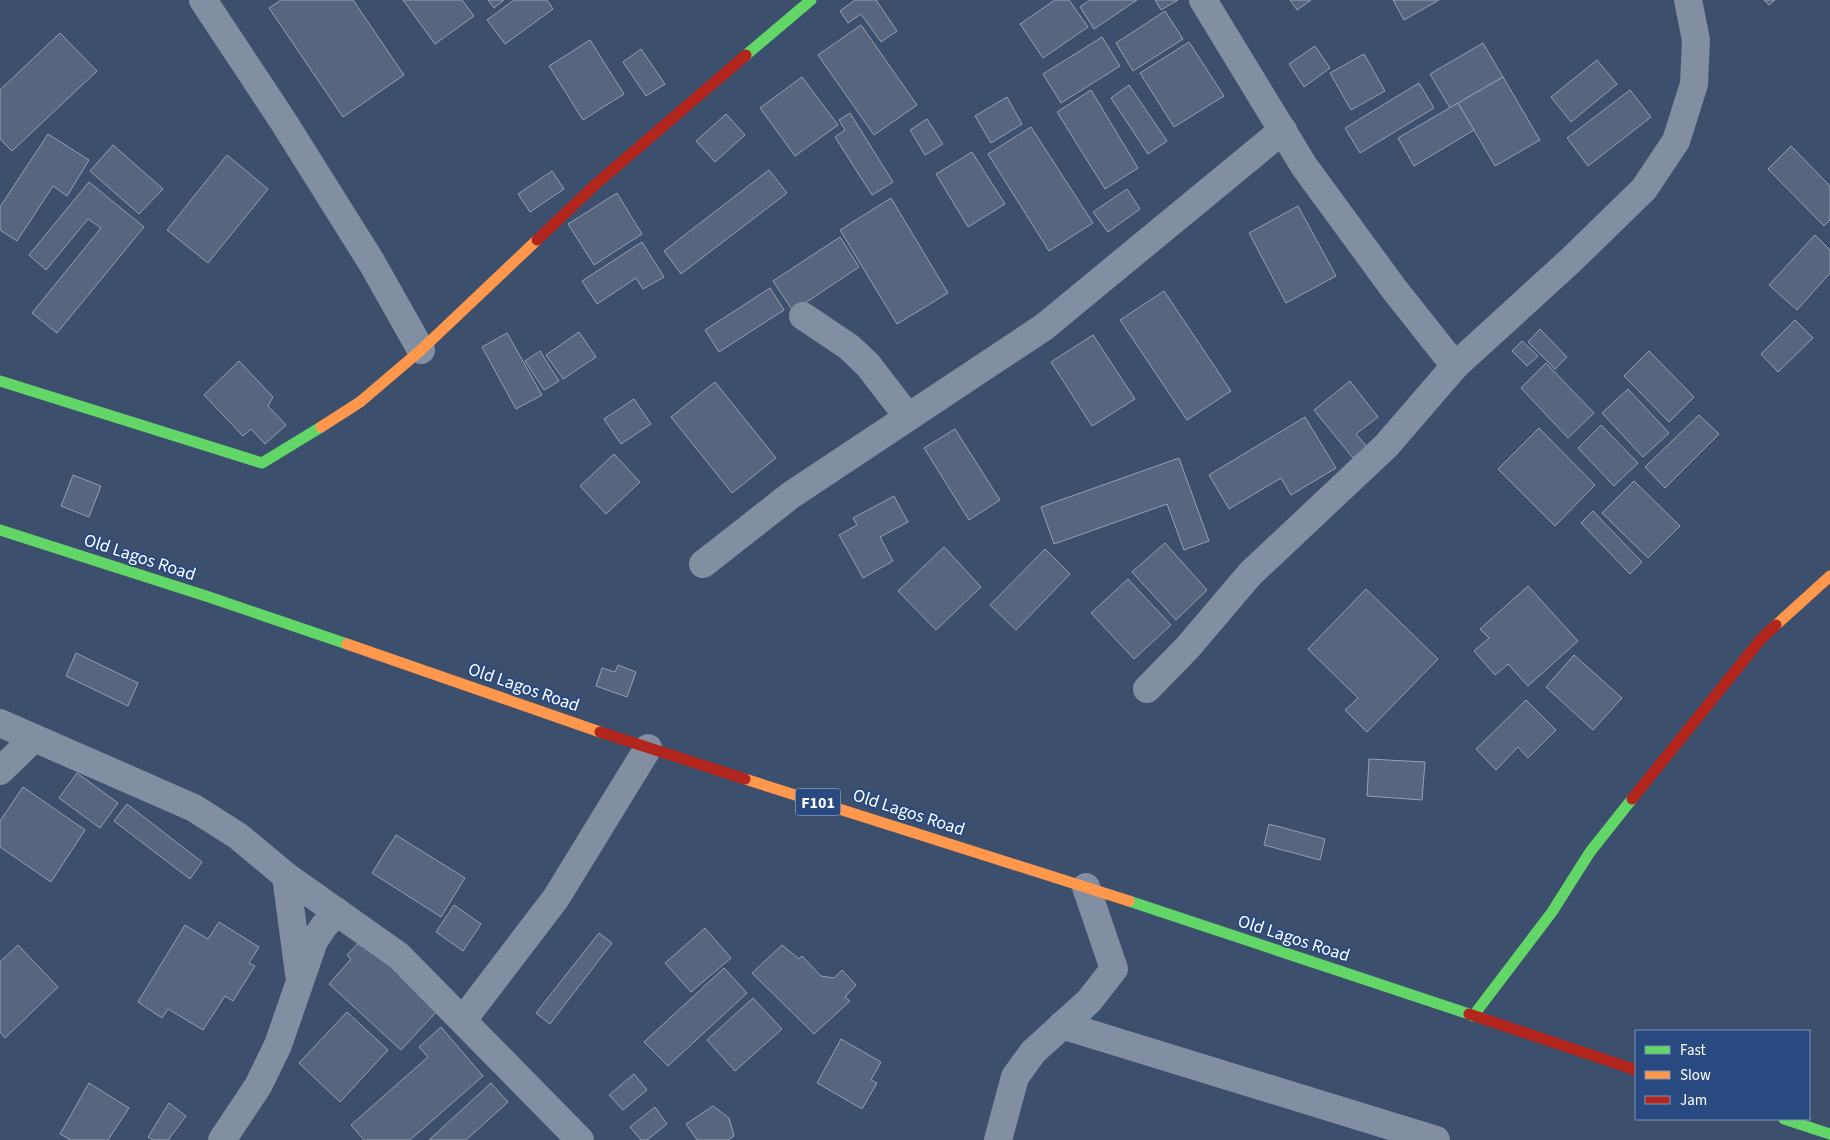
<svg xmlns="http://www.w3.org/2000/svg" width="1830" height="1140" viewBox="0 0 1830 1140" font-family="'Source Sans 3',sans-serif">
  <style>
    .building { fill: #57667e; stroke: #95a0b1 }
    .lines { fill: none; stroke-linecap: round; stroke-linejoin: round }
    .street { stroke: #828fa2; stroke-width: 28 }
    .fast { stroke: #63d668; stroke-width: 11 }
    .slow { stroke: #ff974d; stroke-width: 11 }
    .jam { stroke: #b3261e; stroke-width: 11 }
    .labels { text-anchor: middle; stroke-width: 4; stroke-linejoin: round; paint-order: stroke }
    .shield { fill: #284a80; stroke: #bec9d9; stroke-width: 1 }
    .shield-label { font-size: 16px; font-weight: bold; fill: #fff }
    .street-label { font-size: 18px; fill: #fff; stroke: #284a80 }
  </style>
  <rect width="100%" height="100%" fill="#3c4f6c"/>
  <g class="building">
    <path d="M281,0H353L404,75L343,117L269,8Z"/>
    <path d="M403,0H462L474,16L435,44Z"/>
    <path d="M488,0H504L494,8Z"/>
    <path d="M514,0H547L553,9L505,44L487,20Z"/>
    <path d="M855,0H876L897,31L881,42L861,14L848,23L840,11Z"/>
    <path d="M1055,0H1069L1088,27L1043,58L1020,24Z"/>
    <path d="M1090,0H1137L1094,29L1080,7Z"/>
    <path d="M1155,0H1178L1161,10Z"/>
    <path d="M1290,0H1311L1297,10Z"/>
    <path d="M1393,0H1439L1404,20Z"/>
    <path d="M1764,0H1775L1769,5Z"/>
    <path d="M1165,11L1183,39L1133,71L1116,43Z"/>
    <path d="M861,25L917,105L874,135L818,55Z"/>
    <path d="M60,33L97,71L12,151L0,139V90Z"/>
    <path d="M1102,37L1120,66L1061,103L1043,74Z"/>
    <path d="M590,40L624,94L583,120L549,66Z"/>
    <path d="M1189,42L1224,96L1174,127L1140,73Z"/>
    <path d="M1483,43L1503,77L1450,108L1430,74Z"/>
    <path d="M1315,46L1330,68L1304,87L1289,64Z"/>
    <path d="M641,49L665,84L646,96L623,62Z"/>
    <path d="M1364,54L1385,91L1351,110L1330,73Z"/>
    <path d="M1597,60L1617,84L1571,122L1551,97Z"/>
    <path d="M802,77L838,125L795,156L760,108Z"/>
    <path d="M1503,77L1540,140L1495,166L1458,103Z"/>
    <path d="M1419,83L1434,108L1360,153L1345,128Z"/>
    <path d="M1129,85L1167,141L1148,154L1111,98Z"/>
    <path d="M1091,90L1138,168L1105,189L1057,112Z"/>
    <path d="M1630,90L1651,117L1588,166L1567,138Z"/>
    <path d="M1007,97L1022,124L991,143L975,116Z"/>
    <path d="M1458,103L1474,130L1414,166L1398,138Z"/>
    <path d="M850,113L893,182L872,195L835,137L845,130L839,120Z"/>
    <path d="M726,114L745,135L715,162L696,141Z"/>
    <path d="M927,119L943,144L925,155L910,130Z"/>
    <path d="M1031,127L1093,223L1049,251L988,154Z"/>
    <path d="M48,134L89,160L67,196L53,186L17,241L0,230V207Z"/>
    <path d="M113,145L163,189L139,214L90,171Z"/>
    <path d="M1791,146L1830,186V220L1824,226L1768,169Z"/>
    <path d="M972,152L1005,204L968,227L936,174Z"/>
    <path d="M227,155L268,189L208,263L167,230Z"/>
    <path d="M769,170L787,193L681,274L664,251Z"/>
    <path d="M552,171L564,189L530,212L518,194Z"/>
    <path d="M89,182L144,227L57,333L32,313L101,228L88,219L46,270L29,255Z"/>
    <path d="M1127,189L1140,209L1108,232L1093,212Z"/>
    <path d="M617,193L642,234L594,265L568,224Z"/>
    <path d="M891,198L948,293L897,324L840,230Z"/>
    <path d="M1298,206L1336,276L1286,303L1249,233Z"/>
    <path d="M1815,235L1830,250V273L1797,310L1769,285Z"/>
    <path d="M840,237L859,267L793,311L773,281Z"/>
    <path d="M642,242L664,277L643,289L636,278L597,304L582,281Z"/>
    <path d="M770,288L784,310L719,352L705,330Z"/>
    <path d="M1164,291L1231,391L1187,420L1120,320Z"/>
    <path d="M1795,320L1813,338L1778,372L1761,354Z"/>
    <path d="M1540,329L1567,357L1555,369L1528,342Z"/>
    <path d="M579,332L596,357L563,379L546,355Z"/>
    <path d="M507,333L542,395L516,409L482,347Z"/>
    <path d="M1093,335L1135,399L1092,426L1051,362Z"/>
    <path d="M1522,341L1538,356L1527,366L1512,351Z"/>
    <path d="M540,351L559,381L544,390L525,361Z"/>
    <path d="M1649,351L1694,397L1669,422L1624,376Z"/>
    <path d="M239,361L273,397L268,406L286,425L265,444L251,429L243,436L204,395Z"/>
    <path d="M1546,363L1594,413L1568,438L1521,388Z"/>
    <path d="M1350,381L1378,417L1356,434L1367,447L1353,458L1314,410Z"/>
    <path d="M715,382L776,458L732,493L671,417Z"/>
    <path d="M1628,389L1669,433L1643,457L1602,413Z"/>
    <path d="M634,399L651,424L621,444L604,419Z"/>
    <path d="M1699,415L1719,434L1665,488L1645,467Z"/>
    <path d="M1305,417L1336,468L1291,495L1281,478L1229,509L1209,475Z"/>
    <path d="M1601,425L1638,463L1614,486L1578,448Z"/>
    <path d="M1539,428L1595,485L1555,526L1498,469Z"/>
    <path d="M955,429L1000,500L969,520L924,448Z"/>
    <path d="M614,454L640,482L606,514L580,486Z"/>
    <path d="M1179,458L1209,541L1184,550L1167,504L1054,544L1041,507Z"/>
    <path d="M73,475L101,486L89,517L61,506Z"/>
    <path d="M1634,481L1680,526L1648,558L1602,513Z"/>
    <path d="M894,496L908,522L880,537L893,561L863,578L839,535L857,525L853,518Z"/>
    <path d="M1593,511L1642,562L1630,574L1581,523Z"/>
    <path d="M1165,543L1207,590L1176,620L1132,572Z"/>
    <path d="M944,547L981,587L936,630L898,591Z"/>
    <path d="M1045,549L1070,574L1016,630L990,605Z"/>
    <path d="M1128,579L1171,625L1134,659L1091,613Z"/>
    <path d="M1528,586L1578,641L1528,686L1508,664L1495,675L1474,651L1489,638L1480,629Z"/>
    <path d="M1366,589L1438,659L1367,732L1345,710L1358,698L1308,649Z"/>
    <path d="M76,653L138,683L128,706L66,676Z"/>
    <path d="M1574,655L1622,698L1593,730L1546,687Z"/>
    <path d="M618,665L636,672L627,697L596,686L602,668L615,672Z"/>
    <path d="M1526,700L1556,730L1528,758L1518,747L1496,770L1476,749Z"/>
    <path d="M1369,759L1425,762L1422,800L1367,796Z"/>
    <path d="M77,773L118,803L100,828L59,798Z"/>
    <path d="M23,787L85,830L51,882L0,847V821Z"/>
    <path d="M127,804L202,862L190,879L114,821Z"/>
    <path d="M1269,824L1325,839L1320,860L1264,845Z"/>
    <path d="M396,835L465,878L441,917L372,873Z"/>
    <path d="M454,905L481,924L463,951L436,932Z"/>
    <path d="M219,922L259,947L249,963L255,966L233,1001L225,996L203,1030L168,1009L162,1018L138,1002L185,925L208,939Z"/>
    <path d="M705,928L731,958L691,992L665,963Z"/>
    <path d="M599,933L612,943L550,1024L536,1013Z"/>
    <path d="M363,938L440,1008L401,1050L329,984L351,959L347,955Z"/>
    <path d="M18,945L58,987L5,1038L0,1032V962Z"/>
    <path d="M782,945L799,959L802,956L821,976L834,978L842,970L856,985L845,997L850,1001L814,1034L752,973Z"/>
    <path d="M724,968L747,993L668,1066L644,1042Z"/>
    <path d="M753,998L782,1029L735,1071L707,1040Z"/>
    <path d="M347,1012L388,1050L340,1102L299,1063Z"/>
    <path d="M441,1027L483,1076L410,1140H364L351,1125L428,1057L419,1047Z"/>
    <path d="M841,1039L881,1062L871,1080L877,1083L862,1109L817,1083Z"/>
    <path d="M634,1074L647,1090L623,1110L609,1095Z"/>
    <path d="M89,1083L129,1108L108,1140H71L60,1134Z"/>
    <path d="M491,1083L508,1102L466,1140H429Z"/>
    <path d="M169,1103L186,1116L168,1140H153L148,1137Z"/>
    <path d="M713,1106L729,1118L734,1136L728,1140H697L686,1124Z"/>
    <path d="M655,1107L667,1124L647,1140H641L630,1127Z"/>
  </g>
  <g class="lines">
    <g class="street">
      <path d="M203,0L283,121L372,263L421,350"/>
      <path d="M1203,0L1304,166L1394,289L1455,366"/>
      <path d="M803,316L849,347L868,365L908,417"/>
      <path d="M703,564L791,495L1044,327L1283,130"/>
      <path d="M1147,689L1188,647L1250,574L1386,446L1455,366L1569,262L1644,189L1676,141L1694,84L1696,40L1688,0"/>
      <path d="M0,723L194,808L238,836L286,876L399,956L580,1140"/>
      <path d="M0,771L34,738"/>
      <path d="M286,876L299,974"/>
      <path d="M463,1020L556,898L648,748"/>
      <path d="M1062,1025L1436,1140"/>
      <path d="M222,1140L258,1086L278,1045L314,941L324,926L337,912"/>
      <path d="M998,1140L1015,1077L1033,1052L1089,1001L1114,969L1086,887"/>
    </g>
    <g class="fast">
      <path d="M746,55L811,0"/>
      <path d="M0,381L262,463L321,427"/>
      <path d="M0,530L209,597L347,644"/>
      <path d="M1129,901L1469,1014"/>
      <path d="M1473,1016L1552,912L1590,852L1632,799"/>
      <path d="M1784,1119L1830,1134"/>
    </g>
    <g class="slow">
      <path d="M321,427L360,402L421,350L537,240"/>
      <path d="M1776,625L1830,576"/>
      <path d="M347,644L600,732"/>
      <path d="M745,779L1129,901"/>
    </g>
    <g class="jam">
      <path d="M537,240L596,184L746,55"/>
      <path d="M600,732L745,779"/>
      <path d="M1632,799L1761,639L1776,625"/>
      <path d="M1469,1014L1636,1070"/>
    </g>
  </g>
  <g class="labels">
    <rect class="shield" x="795.5" y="788.5" width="45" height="27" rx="4"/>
    <g class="shield-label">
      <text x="818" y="808">F101</text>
    </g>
    <g class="street-label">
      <text transform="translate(140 557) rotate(18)" y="6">Old Lagos Road</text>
      <text transform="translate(524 687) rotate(19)" y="6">Old Lagos Road</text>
      <text transform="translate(909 812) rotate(18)" y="6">Old Lagos Road</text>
      <text transform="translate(1294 938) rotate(18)" y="6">Old Lagos Road</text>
    </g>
  </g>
  <rect x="1635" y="1030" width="175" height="90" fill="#284a80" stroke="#7e92b3"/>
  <rect x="1645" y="1046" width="25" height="8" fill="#63d668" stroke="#7e92b3"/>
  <text x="1680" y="1055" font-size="15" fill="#ffffff">Fast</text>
  <rect x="1645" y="1071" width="25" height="8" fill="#ff974d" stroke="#7e92b3"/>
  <text x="1680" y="1080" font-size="15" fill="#ffffff">Slow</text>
  <rect x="1645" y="1096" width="25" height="8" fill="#b3261e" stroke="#7e92b3"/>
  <text x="1680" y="1105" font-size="15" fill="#ffffff">Jam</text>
</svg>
